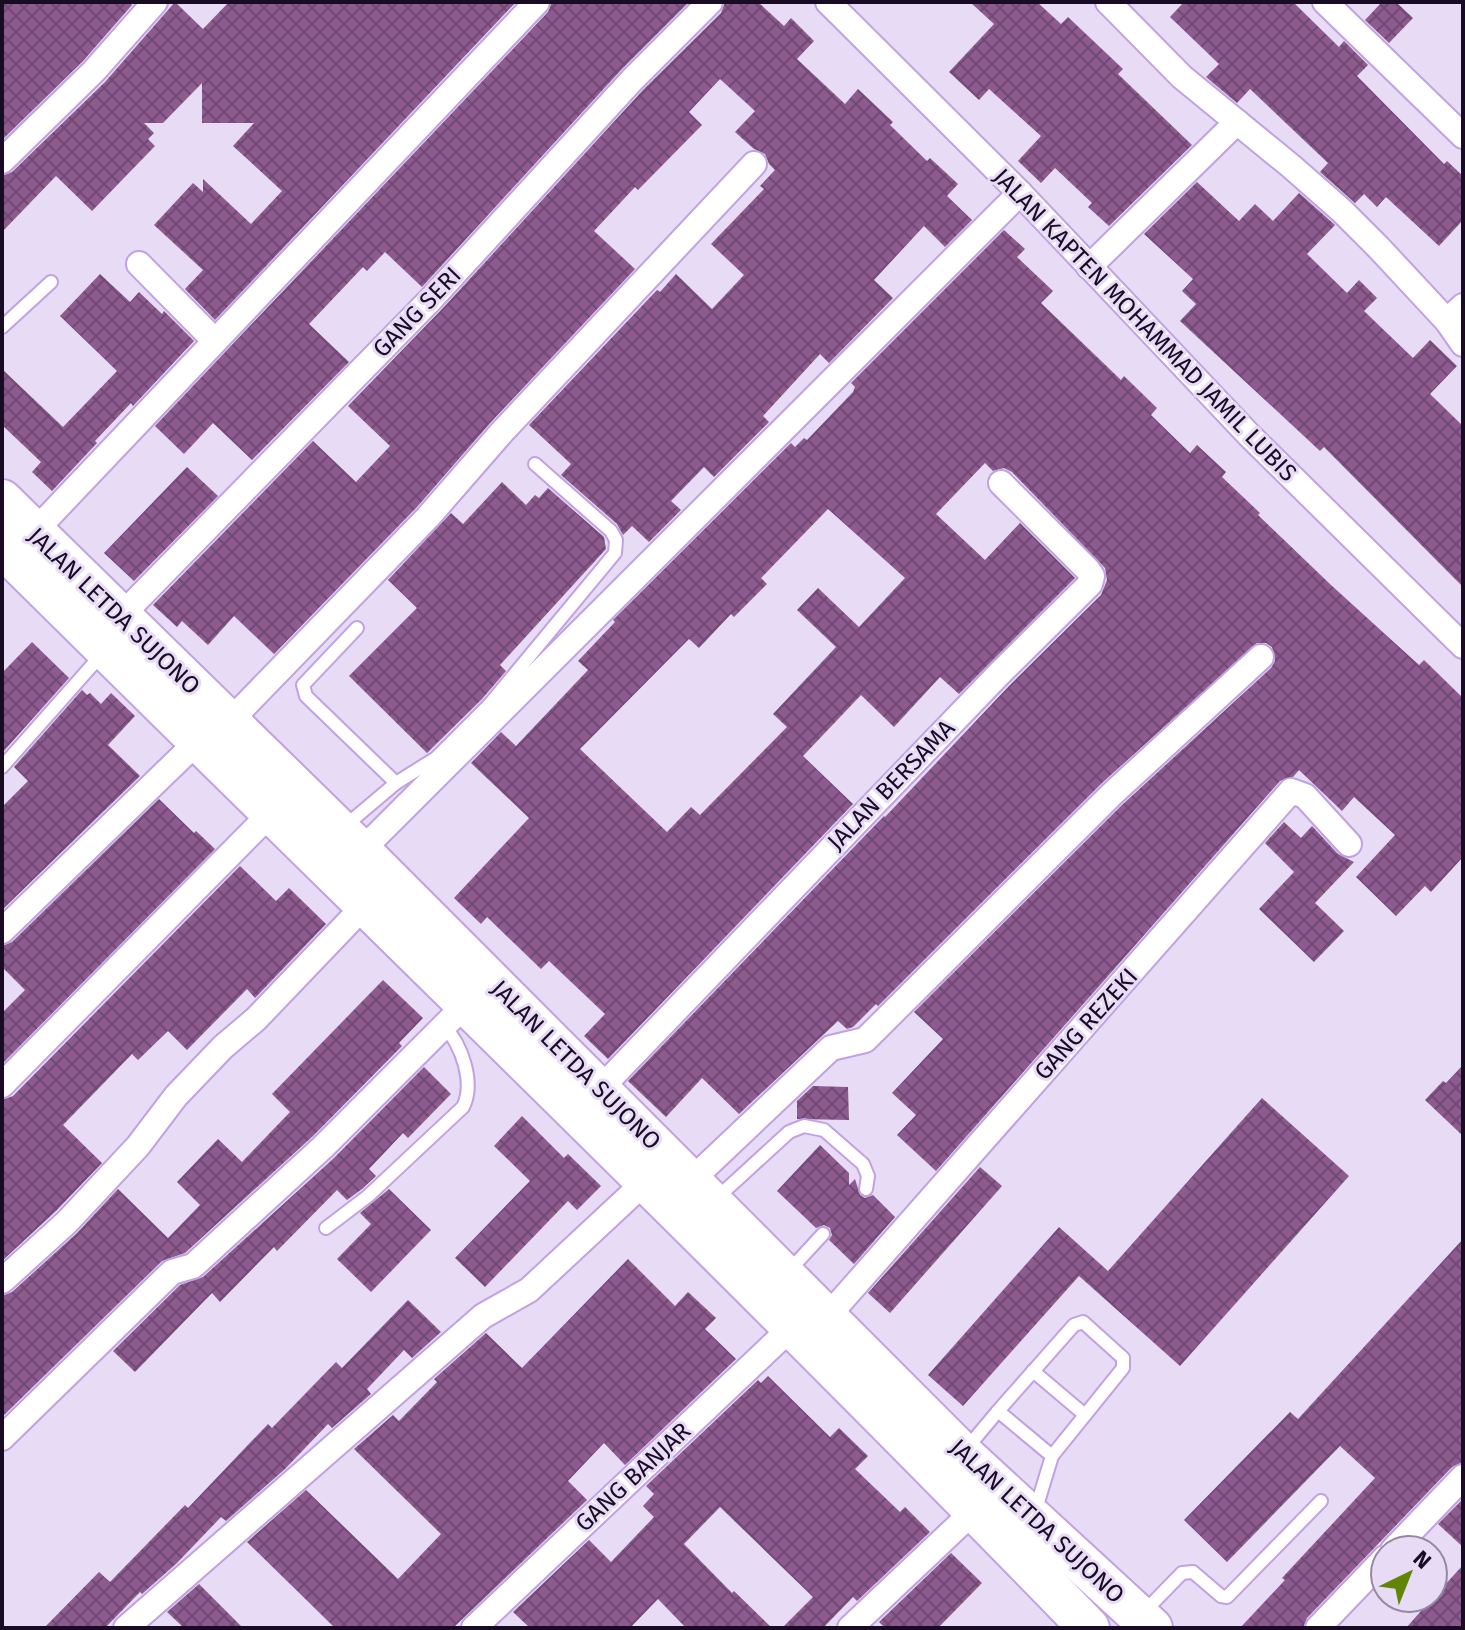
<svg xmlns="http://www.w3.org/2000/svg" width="1465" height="1630" viewBox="0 0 1465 1630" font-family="'Fira Sans',sans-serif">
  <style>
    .building { fill: url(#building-cross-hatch); fill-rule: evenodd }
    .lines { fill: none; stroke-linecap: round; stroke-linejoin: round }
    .service-casing { stroke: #c1a1e2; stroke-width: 16 }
    .minor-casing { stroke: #c1a1e2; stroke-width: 28 }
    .trunk-casing { stroke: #c1a1e2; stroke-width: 44 }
    .service { stroke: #fff; stroke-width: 12 }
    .minor { stroke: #fff; stroke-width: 24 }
    .trunk { stroke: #fff; stroke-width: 40 }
    .labels { text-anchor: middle; stroke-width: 6; stroke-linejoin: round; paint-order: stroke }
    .street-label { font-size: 24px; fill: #180b23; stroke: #e7dbf6 }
  </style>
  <defs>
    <pattern id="building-cross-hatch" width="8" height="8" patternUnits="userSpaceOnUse" patternTransform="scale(2)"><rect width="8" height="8" fill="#8d5b8e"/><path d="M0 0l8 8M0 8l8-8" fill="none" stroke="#724974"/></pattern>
  </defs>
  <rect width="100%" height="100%" fill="#e7dbf6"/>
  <g class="building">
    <path d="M2,2H129L132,5L83,61L2,140Z"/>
    <path d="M175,2L203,29L229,2H516L215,320L185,289L203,270L154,225L193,183L203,192V179L251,224L282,191L233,146L254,123H202V83L163,123H144L154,133L148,139L155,146L92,211L56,176L2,232V176L12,172L105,82Z"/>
    <path d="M552,2H689L621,70L422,287L385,252L367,271L363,267L309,324L349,362L252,460L213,423L184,454L155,426L548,12Z"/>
    <path d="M725,2H758L784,26L791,18L814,41L797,59L845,104L858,89L893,122L890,125L927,161L930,158L958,184L947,196L972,220L945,247L924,226L874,280L893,298L829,363L820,354L763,416L769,422L714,477L704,467L671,501L681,510L649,542L632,526L623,535L617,524L561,475L571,464L529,425L657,290L660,292L676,274L712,309L744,275L711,244L764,189L760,186L775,170L769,164L765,154L754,149L735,132L755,111L720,79L689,112L702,125L638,190L635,187L594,231L635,269L491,422L417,507L274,654L234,616L208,645L182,621L177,627L153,605L313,441L356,482L390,446L348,406L444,307L643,90L721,13Z"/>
    <path d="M970,2H1037L1061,24L1068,17L1123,69L1118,74L1192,145L1109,226L1088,207L1092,203L1055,168L1041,183L1018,161L1041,136L989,89L979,100L949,72L994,24Z"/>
    <path d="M1184,2H1293L1339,47L1344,41L1368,65L1357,76L1444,164L1447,161L1463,176V220L1439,246L1386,197L1377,207L1364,194L1355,203L1320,172L1328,163L1250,89L1237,103L1206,77L1219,64L1170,17Z"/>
    <path d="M1382,2H1396L1413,18L1389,43L1365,20Z"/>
    <path d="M1197,182L1239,221L1255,204L1273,221L1299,193L1335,225L1307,254L1347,293L1359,280L1377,298L1364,311L1413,358L1430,340L1457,366L1430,394L1463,426V587L1324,447L1320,451L1180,321L1196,304L1182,291L1193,279L1144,234Z"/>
    <path d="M1004,230L1025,249L1017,257L1053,291L1041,303L1121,380L1124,376L1157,408L1151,415L1190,453L1197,445L1226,472L1222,477L1260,513L1258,515L1331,585L1419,665L1424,660L1463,698V857L1431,892L1425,886L1396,916L1356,877L1395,835L1354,797L1342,811L1299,770L1293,777L1280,781L936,1171L897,1135L916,1115L892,1093L943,1039L914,1012L1122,805L1271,668L1275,661L1272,647L1266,643H1257L1102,783L892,992L878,1006L876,1004L853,1027L847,1029L838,1021L739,1114L702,1078L666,1117L628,1081L884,816L885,817L1009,686L1101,595L1107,580L1105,568L1012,472L1004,468L993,471L985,463L936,514L985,560L1020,523L1075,578L959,694L940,677L894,727L861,695L803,756L853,804L608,1059L584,1036L605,1014L549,961L541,969L487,917L481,924L454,898L529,818L471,763L501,732L516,746L588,670L578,661L615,622L613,620L791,443L795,447L804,438L807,440L853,392L855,387L851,383ZM828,509L905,578L859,627L818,588L797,610L836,647L773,714L787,727L700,815L691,807L667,832L580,749L689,639L699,648L731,614L734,617L767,584L761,578Z"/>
    <path d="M100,274L130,302L139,292L162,314L164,311L194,341L133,406L131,403L95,441L97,443L52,491L32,472L41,462L2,425V369L63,427L117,371L60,316Z"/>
    <path d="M187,467L218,496L134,581L104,553Z"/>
    <path d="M502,482L526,505L535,495L539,498L548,488L604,537L606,549L500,665L506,671L482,699L427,753L349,676L417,608L388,580L451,513L463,524Z"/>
    <path d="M32,642L69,678L2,753V673Z"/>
    <path d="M82,690L87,695L90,693L101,704L111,693L135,716L108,745L140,776L2,910V807L28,781L14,767Z"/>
    <path d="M159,799L194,833L196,831L215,849L2,1064V1013L25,990L2,967V946L12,942Z"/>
    <path d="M1284,822L1301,838L1312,826L1338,854L1354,862L1315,903L1344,931L1314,962L1259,909L1294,872L1265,843Z"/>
    <path d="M240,866L276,901L289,888L326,924L255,998L247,989L187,1050L168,1031L138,1060L132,1054L63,1125L102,1163L56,1211L2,1261V1100L13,1096Z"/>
    <path d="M383,980L423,1018L399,1043L402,1046L313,1136L185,1253L162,1261L2,1417V1296L12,1292L77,1233L118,1189L168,1238L200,1205L177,1182L218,1139L242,1162L290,1112L272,1094Z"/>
    <path d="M1463,1065V1136L1425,1100L1443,1081L1446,1083Z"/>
    <path d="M424,1067L451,1094L408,1138L403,1133L369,1169L376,1176L362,1189L347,1200L337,1190L277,1251L274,1247L220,1302L212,1293L135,1372L113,1351L180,1285L203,1277L334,1158Z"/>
    <path d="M813,1086L848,1087L849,1120L797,1119V1101Z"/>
    <path d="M1262,1098L1349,1176L1180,1366L1079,1276L963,1406L928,1375L1059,1227L1108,1271Z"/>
    <path d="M522,1116L564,1158L568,1154L601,1186L577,1210L568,1201L485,1287L455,1258L530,1181L494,1146Z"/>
    <path d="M820,1145L849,1173V1185L855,1179L860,1195L865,1198L873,1195L895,1217L854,1264L829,1240L832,1235L830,1228L824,1225L816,1228L777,1191Z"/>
    <path d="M980,1167L1002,1186L890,1313L868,1293Z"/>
    <path d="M389,1189L431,1230L371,1292L337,1259L371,1224L360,1213Z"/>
    <path d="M1463,1239V1462L1452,1467L1307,1618L1303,1628H1240L1285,1580L1282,1578L1375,1478L1340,1446L1227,1562L1184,1520L1290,1412L1298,1419Z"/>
    <path d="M628,1259L675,1306L688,1292L716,1318L705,1329L736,1359L625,1465L604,1443L568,1481L587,1500L453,1628H335L247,1542L306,1490L398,1579L441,1534L354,1449L393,1415L399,1421L437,1382L434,1379L486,1333L522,1368Z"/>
    <path d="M408,1300L441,1332L412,1358L404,1350L367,1389L371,1394L332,1428L328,1424L285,1469L226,1521L221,1517L177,1563L142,1594L140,1592L105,1628H44L99,1572L110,1582L185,1505L188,1508L268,1424L272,1428L336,1362L342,1368Z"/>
    <path d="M768,1376L830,1437L839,1428L868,1456L855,1469L900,1512L905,1507L930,1532L857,1601L853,1597L823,1628H782L813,1597L720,1507L684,1544L732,1593L734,1591L772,1628H686L658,1599L630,1628H530L513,1612L589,1540L611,1562L654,1517L643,1506L654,1494L646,1486L758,1380L761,1383Z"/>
    <path d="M1463,1499V1547L1438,1524Z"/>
    <path d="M951,1553L982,1583L938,1628H885L879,1622Z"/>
    <path d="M1463,1565V1628H1406L1421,1611Z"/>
    <path d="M199,1584L243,1628H184L167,1612Z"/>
  </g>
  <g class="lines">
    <defs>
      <g id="service">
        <path d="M2,327L51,282"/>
        <path d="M2,767L103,653"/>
        <path d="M396,783L436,758L489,705L615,553L616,540L611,531L535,464"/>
        <path d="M344,827L396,783L306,696L303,685L357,628"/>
        <path d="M717,1198L789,1132L804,1126L824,1130L863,1164L868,1176L866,1189"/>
        <path d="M326,1228L368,1196L463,1107C475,1083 462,1045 444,1026"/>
        <path d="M787,1273L823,1234"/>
        <path d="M1033,1371L1085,1415"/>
        <path d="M998,1411L1074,1325L1083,1322L1123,1358V1368L1052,1456"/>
        <path d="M967,1448L998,1411L1052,1456L1035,1512"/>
        <path d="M1143,1613L1182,1573L1193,1572L1221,1596L1227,1597L1321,1501"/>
      </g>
      <g id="minor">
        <path d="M828,2L1020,193L1249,435L1463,646"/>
        <path d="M1108,2L1182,77L1292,167L1342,211L1379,248L1447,321L1463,306"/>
        <path d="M1325,2L1463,136"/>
        <path d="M2,161L94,71L155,2"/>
        <path d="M139,264L215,341"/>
        <path d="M1089,267L1237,122"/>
        <path d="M1447,321L1463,344"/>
        <path d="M34,532L537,2"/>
        <path d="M120,617L433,297L632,80L710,2"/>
        <path d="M229,722L428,517L502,432L754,164"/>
        <path d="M361,851L1020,193"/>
        <path d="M2,931L199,740"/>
        <path d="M2,1085L273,811"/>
        <path d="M600,1089L998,675L1090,584L1092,576L1087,569L1001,483"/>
        <path d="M681,1190L831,1048L865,1040L1112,794L1261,657"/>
        <path d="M2,1281L67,1222L138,1146L176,1096L223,1047L256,1019L366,904"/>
        <path d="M827,1317L1291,791L1305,796L1349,844"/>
        <path d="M2,1438L172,1272L193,1266L323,1147L466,1004"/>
        <path d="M1393,1550L1463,1477"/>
        <path d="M126,1628L483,1316L529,1290L645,1182"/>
        <path d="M474,1628L792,1327"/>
        <path d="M850,1628L975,1510"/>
        <path d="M1318,1628L1385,1558"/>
      </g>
      <g id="trunk">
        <path d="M2,500L361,851L963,1454L1152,1628"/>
        <path d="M2,547C365,907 733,1261 1089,1628"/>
      </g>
    </defs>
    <use href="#service" class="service-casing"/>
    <use href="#minor" class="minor-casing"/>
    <use href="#trunk" class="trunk-casing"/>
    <use href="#service" class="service"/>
    <use href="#minor" class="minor"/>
    <use href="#trunk" class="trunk"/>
  </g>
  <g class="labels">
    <g class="street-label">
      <text transform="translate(417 312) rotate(-46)" y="8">GANG SERI</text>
      <text transform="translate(1145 325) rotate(46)" y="8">JALAN KAPTEN MOHAMMAD JAMIL LUBIS</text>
      <text transform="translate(114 611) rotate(44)" y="8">JALAN LETDA SUJONO</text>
      <text transform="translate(891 785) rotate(-46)" y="8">JALAN BERSAMA</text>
      <text transform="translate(1086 1024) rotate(-48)" y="8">GANG REZEKI</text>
      <text transform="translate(576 1065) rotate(45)" y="8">JALAN LETDA SUJONO</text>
      <text transform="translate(633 1477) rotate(-43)" y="8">GANG BANJAR</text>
      <text transform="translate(1037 1521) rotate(43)" y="8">JALAN LETDA SUJONO</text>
    </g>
  </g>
  <rect width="1465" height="1630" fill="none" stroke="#180b23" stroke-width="8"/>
  <g transform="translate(1409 1574) rotate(43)"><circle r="38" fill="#e7dbf6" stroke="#9488a2" stroke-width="2"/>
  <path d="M0-6L14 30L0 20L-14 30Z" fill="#618607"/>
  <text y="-12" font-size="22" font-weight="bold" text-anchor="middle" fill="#180b23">N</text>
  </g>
</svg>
